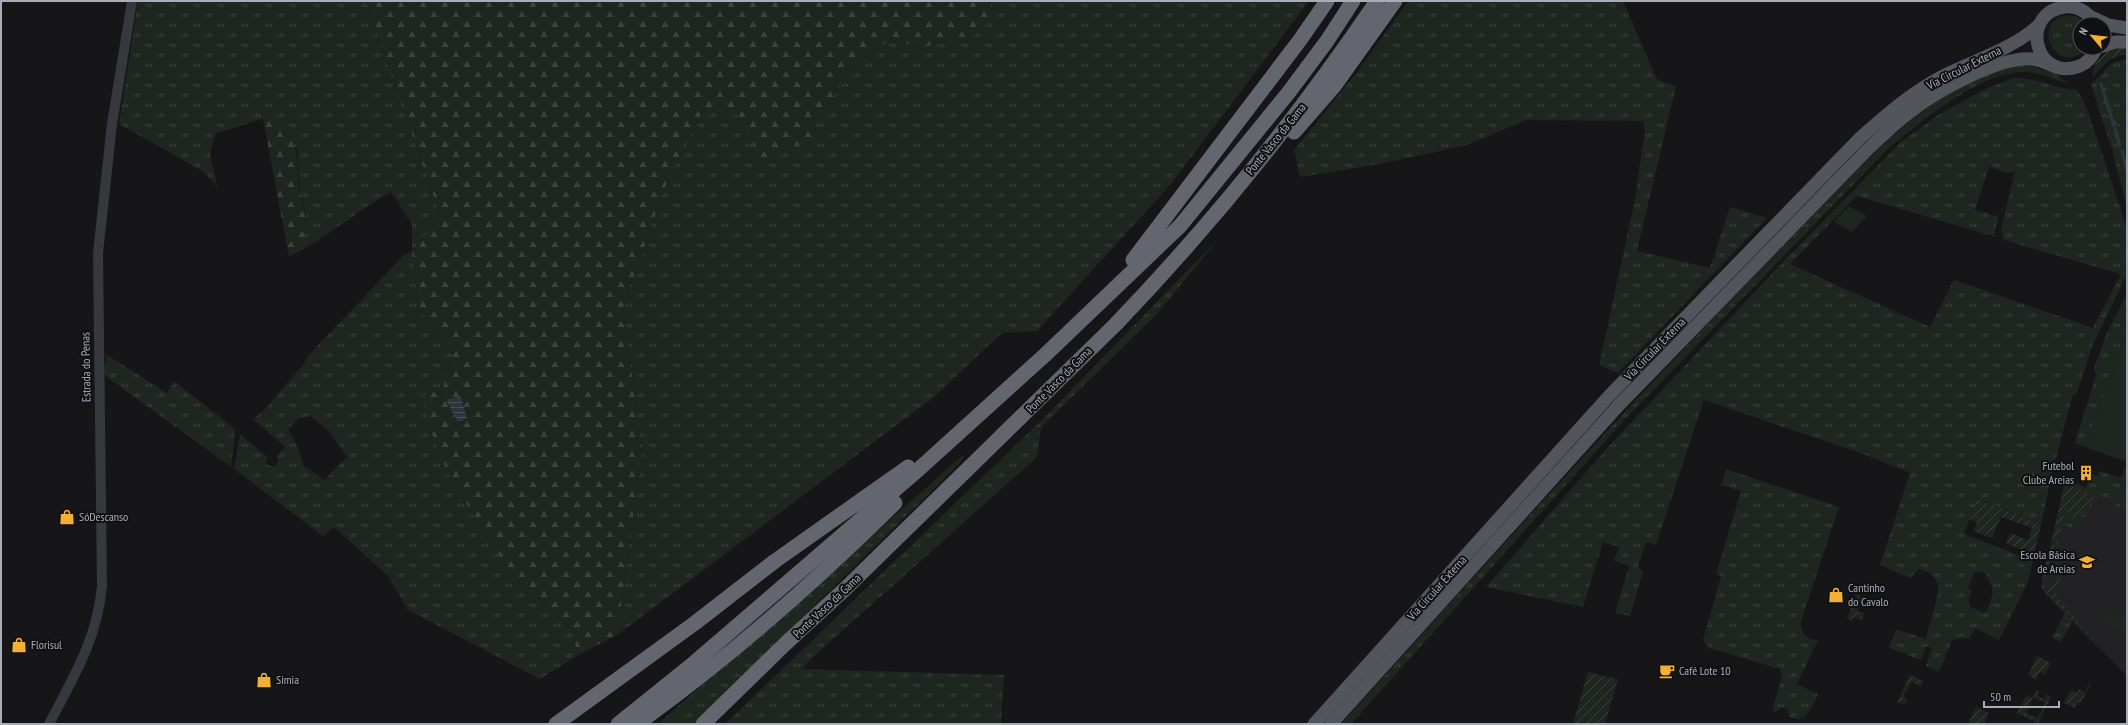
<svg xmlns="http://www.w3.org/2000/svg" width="2128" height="725" viewBox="0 0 2128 725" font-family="'PT Sans Narrow',sans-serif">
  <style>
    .built { fill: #222225 }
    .grass { fill: url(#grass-tufts); fill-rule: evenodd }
    .forest { fill: url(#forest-firs) }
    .wetland { fill: url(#wetland-marsh) }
    .garden { fill: url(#garden-furrows) }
    .pitch { fill: #1e261f }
    .water { fill: url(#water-rules) }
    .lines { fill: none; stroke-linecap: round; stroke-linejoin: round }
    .stream { stroke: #2c353c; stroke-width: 3 }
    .minor { stroke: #37383d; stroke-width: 10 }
    .major { stroke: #53555c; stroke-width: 13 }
    .highway { stroke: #63666e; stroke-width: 15 }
    .labels { text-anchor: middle; stroke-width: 4; stroke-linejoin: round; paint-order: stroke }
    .street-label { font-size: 12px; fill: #a8adb8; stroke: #111113 }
    .poi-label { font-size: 12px; fill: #a8adb8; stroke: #111113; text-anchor: start }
  </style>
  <defs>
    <pattern id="grass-tufts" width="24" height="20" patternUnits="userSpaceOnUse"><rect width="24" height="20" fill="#1e261f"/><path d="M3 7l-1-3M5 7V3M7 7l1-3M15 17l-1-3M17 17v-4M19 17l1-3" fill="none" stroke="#3c433d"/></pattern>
    <pattern id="forest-firs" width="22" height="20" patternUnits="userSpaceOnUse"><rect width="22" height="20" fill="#1e261f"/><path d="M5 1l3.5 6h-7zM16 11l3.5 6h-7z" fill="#3c433d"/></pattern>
    <pattern id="wetland-marsh" width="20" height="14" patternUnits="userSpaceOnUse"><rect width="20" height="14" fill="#1e261f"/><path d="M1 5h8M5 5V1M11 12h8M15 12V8" fill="none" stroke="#3c433d"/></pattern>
    <pattern id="garden-furrows" width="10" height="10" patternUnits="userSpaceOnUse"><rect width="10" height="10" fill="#1e261f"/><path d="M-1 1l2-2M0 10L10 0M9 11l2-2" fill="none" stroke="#3c433d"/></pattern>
    <pattern id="water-rules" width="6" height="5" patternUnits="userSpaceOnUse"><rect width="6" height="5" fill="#2c353c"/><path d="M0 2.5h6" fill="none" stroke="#485056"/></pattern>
  </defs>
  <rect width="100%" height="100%" fill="#161618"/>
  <path class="built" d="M2066,477L2127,512V676L2048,596L2041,587Z"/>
  <g class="grass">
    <path d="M138,1H366L440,215L412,251L419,311L454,351L440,398L449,476L505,565L571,630L578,655L540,679L408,610L388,576L334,527L323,536L234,469L240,434L267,457L266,464L273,467L278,462L277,457L285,447L253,419L264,410L304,364L307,357L403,256L412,251V224L391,192C355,212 325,239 289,257L306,232L307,217L300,194L297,149L263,111L258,120L215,134L210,154L218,188L204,172L119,124ZM310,416L330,432L347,457L324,480L303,465L298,447L288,429L299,418Z"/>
    <path d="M990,1H1309L1171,184L1037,331L1002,333L934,397L617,635L642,449L623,308L665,187L703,110L736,113L751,130L755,159L810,138L847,71L894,37L916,48L933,44L992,20Z"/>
    <path d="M1408,1H1623L1657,80L1676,86L1637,251L1710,268L1730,207L1767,218L1618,373L1599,365L1635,200L1645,130L1643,121L1526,120L1467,145L1380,164L1300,177L1294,150L1358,71Z"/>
    <path d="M2071,15L2078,17L2086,24H2080V48H2086C2059,81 2025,18 2071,15Z"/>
    <path d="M2127,59V207L2113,155V149L2111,147L2091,85L2112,63Z"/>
    <path d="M2028,65L2054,73L2069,84C2055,80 2042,73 2027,72C1983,69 1920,122 1888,149L1627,417L1351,724H1341C1474,577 1606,429 1744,286C1774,255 1804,224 1835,193C1864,163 1893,132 1927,108C1956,87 1992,68 2028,65Z"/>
    <path d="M2013,78C2036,77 2055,89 2077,90L2086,106L2126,225L2127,274L2093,344L2076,396L2073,394L2053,469L2041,525L1977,498L1964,534L2033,561L2028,582L1999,640L1975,628L1969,639L1961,637L1952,641L1939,672L1926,666L1932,648L1926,646L1921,660L1889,648L1896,629L1926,639C1928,629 1939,595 1938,587C1937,576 1928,571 1919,569L1910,578L1880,565L1910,473L1858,452L1704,400L1656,545L1646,542L1638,566L1643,572L1630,616L1615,613L1629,566L1614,561L1619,547L1603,542L1583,607L1486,587L1609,446L1784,261L1901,142L1938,115L1985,89ZM1989,167L2008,173L2015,171L2001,230L2004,240L2121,274L2093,328L1954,280L1930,327L1790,264L1857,196L1996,237L1994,234L1999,217L1975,210ZM1984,572C1995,587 1995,597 1985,613L1970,607L1968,599L1972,590L1968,588L1974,573Z"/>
    <path d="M1220,237L1157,314L1041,427L1037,457L814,656L802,669L1004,675L1001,724H725L1045,417Z"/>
    <path d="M2127,294V331L2085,447L2075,443L2096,375L2094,369L2107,332Z"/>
    <path d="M107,355L167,393L174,381L234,428L235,434L231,467L104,375Z"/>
    <path d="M963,455L964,457L954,469L694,724H658Z"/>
    <path d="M2127,462V512L2098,495L2077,532L2063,523L2065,512L2079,520L2093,497L2072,485L2073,481L2086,488L2091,474L2097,476L2099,471L2121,478Z"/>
    <path d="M1726,469L1839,507L1801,621C1800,633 1806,640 1818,640L1797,684L1818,694C1812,706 1806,725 1790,717L1788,711L1783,707L1775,712L1772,711L1782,676L1780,669L1709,648L1703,640L1721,576L1716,574L1741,491L1721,485Z"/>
    <path d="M2065,613L2072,621L2061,642L2052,638Z"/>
  </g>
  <g class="forest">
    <path d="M366,1H990L992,20L971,38L916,48L894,37L847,71L810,138L765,163L755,159L751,130L736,114L703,110L665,187L623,308L642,449L617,635L578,655L571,630L505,565L449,476L430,429L423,397L431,389L440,398L454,351L419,311L412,251L440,215Z"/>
    <path d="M263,111C303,124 295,161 300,193C302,205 310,219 306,232C303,241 294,250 289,257L263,119L258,120Z"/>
  </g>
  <path class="wetland" d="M2104,87L2107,88L2121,141L2118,144L2103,109L2101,91Z"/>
  <g class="garden">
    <path d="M2127,46V54L2110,59L2092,77C2094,57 2109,48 2127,46Z"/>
    <path d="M2066,477L2073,481L2072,485L2093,497L2079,520L2065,512L2057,544L2051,543Z"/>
    <path d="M1976,498L2041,525L2034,555L2006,543L2010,533L2028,540L2032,528L2001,517L1992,538L1973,531L1977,522L1969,519Z"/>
    <path d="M2050,545L2057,546L2050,575L2042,580Z"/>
    <path d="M2066,561L2056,595L2101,650L2048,596L2041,587L2053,582Z"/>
    <path d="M1856,594L1862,596L1857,611L1864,613L1862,620L1853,617L1852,620L1847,619Z"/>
    <path d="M2037,656L2051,663L2045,675L2040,672L2036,680L2028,675Z"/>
    <path d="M1588,672L1618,679L1605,724H1573Z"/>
    <path d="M1910,675L1923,681L1921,686L1911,682L1903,697L1907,699L1904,705L1897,702Z"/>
    <path d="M2090,681L2091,682L2081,703L2077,702L2075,708L2064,703L2071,690L2077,693L2079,689L2085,692Z"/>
    <path d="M2037,690L2039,691L2037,695L2044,699L2046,694L2051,697L2038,723L2017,713L2026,695L2033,698L2026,713L2037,718L2045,703L2033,697Z"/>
    <path d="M1976,707L1989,713L1984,724H1968Z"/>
  </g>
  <g class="pitch">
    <path d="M1849,206L1867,216L1852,232L1834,222Z"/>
    <path d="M2127,331V462L2085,447Z"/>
    <path d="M2110,606L2127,616V637L2101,622Z"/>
  </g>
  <path class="water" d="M461,397L467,418L458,422L447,402L448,399Z"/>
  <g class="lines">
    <g class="stream">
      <path d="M2101,84L2120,145"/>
      <path d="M2122,151L2127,172"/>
    </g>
    <path class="minor" d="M49,724C74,676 97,640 102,586L98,253L112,124L132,1"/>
    <g class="major">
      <path d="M2091,17L2108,25L2127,28"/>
      <path d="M2095,24C2089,13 2078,5 2065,7C2020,12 2033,80 2077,67C2086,64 2093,57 2096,48"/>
      <path d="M2104,46L2115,42H2127"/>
      <path d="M1314,724L1609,396L1860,138C1886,115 1912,92 1943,76C1975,60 2013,49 2039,25"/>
      <path d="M1331,724L1619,405L1869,148C1881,137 1893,125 1906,115C1933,93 1998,56 2033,59C2041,60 2049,64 2056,67"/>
    </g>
    <g class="highway">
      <path d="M1294,132L1335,85L1395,1"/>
      <path d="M1133,260L1300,40L1327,1"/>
      <path d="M556,724L695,623L775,561L908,467"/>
      <path d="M618,724L694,663L919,469L1045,355L1180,226L1289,92L1327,41L1353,1"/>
      <path d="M637,724C728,659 815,582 895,503"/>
      <path d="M703,724L784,645L845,589L1115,325C1211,225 1299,116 1377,1"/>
    </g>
  </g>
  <defs>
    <symbol id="building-bare" viewBox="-9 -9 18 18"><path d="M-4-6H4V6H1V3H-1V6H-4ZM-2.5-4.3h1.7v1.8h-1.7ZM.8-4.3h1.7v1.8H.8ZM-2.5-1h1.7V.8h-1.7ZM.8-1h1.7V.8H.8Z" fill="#f2b134" stroke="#111113" stroke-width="2.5" paint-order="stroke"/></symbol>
    <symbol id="shop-bare" viewBox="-9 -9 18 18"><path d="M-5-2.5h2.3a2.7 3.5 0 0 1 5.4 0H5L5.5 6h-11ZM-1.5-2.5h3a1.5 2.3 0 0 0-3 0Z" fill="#f2b134" stroke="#111113" stroke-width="2.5" paint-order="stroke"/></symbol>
    <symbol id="school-bare" viewBox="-9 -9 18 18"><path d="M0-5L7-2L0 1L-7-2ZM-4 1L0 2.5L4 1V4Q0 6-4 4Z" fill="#f2b134" stroke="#111113" stroke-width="2.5" paint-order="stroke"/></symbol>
    <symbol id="cafe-bare" viewBox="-9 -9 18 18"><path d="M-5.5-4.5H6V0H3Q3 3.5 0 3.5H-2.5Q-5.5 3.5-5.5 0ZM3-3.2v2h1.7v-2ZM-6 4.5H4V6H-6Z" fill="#f2b134" stroke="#111113" stroke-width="2.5" paint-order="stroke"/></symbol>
  </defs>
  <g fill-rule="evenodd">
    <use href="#building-bare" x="2075" y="462" width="22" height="22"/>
    <use href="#shop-bare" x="56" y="506" width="22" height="22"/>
    <use href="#school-bare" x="2076" y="551" width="22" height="22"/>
    <use href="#shop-bare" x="1825" y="584" width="22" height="22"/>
    <use href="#shop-bare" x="8" y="634" width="22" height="22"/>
    <use href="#cafe-bare" x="1656" y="660" width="22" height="22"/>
    <use href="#shop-bare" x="253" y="669" width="22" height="22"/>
  </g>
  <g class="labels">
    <g class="street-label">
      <text transform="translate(1964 68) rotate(-27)" y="4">Via Circular Externa</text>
      <text transform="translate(1276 139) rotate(-51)" y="4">Ponte Vasco da Gama</text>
      <text transform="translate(1655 349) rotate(-46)" y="4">Via Circular Externa</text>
      <text transform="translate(86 367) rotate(-91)" y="4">Estrada do Penas</text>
      <text transform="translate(1059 380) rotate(-45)" y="4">Ponte Vasco da Gama</text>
      <text transform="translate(1437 588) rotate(-48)" y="4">Via Circular Externa</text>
      <text transform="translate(827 606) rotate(-43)" y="4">Ponte Vasco da Gama</text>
    </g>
    <g class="poi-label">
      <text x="2074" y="470" text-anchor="end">Futebol<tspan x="2074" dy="14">Clube Areias</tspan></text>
      <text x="79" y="521">SóDescanso</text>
      <text x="2075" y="559" text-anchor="end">Escola Básica<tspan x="2075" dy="14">de Areias</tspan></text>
      <text x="1848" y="592">Cantinho<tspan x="1848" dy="14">do Cavalo</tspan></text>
      <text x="31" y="649">Florisul</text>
      <text x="1679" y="675">Café Lote 10</text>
      <text x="276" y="684">Simia</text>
    </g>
  </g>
  <rect width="2128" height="725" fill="none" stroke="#a8adb8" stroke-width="4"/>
  <g transform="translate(2092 36) rotate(298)"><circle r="19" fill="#111113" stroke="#4d4f55"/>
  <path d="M0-3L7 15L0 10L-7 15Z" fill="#f2b134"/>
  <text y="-6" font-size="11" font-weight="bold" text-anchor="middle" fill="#a8adb8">N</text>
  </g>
  <path d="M1984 701v6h75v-6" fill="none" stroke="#a8adb8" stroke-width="2"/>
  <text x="1990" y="701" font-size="12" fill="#a8adb8" stroke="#111113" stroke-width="3" paint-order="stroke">50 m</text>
</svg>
